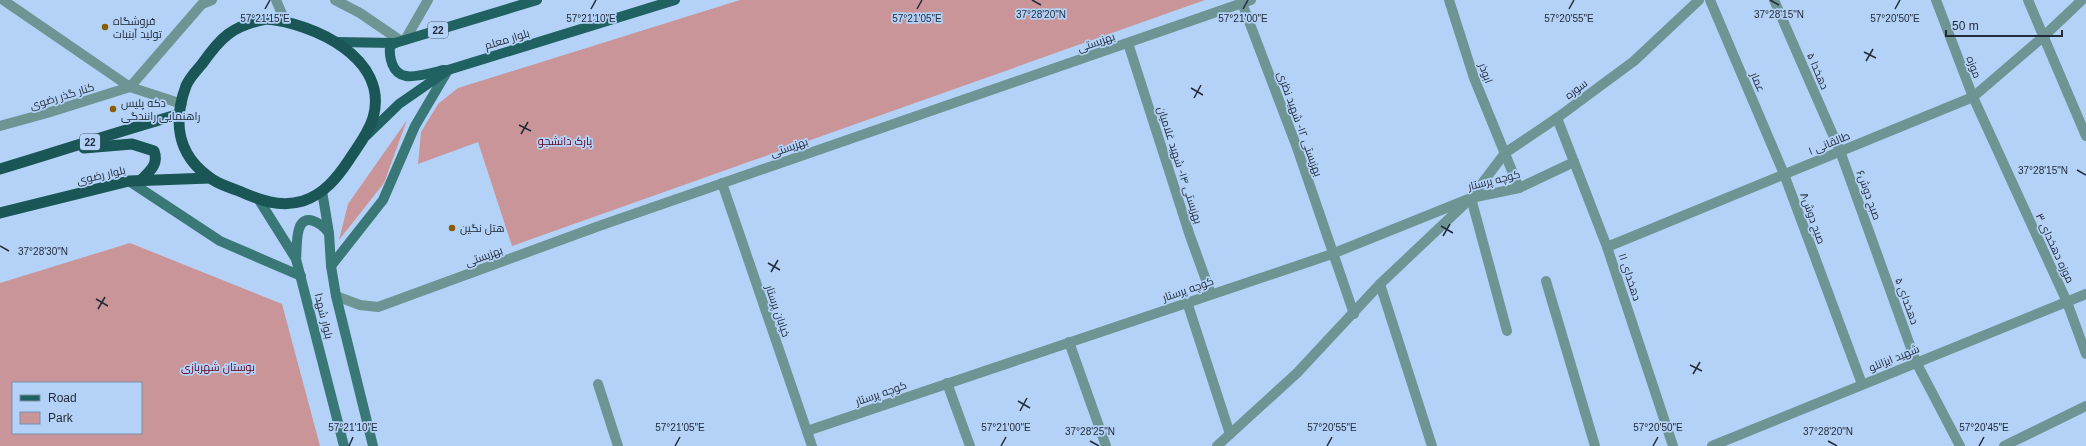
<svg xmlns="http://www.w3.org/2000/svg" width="2086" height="446" viewBox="0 0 2086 446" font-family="Arial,Cairo,sans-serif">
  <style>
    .green { fill: #c99598; fill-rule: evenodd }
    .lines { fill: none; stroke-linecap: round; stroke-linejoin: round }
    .minor { stroke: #6e9594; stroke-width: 10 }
    .tertiary { stroke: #6e9594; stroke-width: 10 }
    .secondary { stroke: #3a7878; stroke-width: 10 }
    .primary { stroke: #206161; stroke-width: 10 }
    .trunk { stroke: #1a5656; stroke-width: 11 }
    .ticks { fill: none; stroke: #212c3a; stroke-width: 1.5 }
    .poi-dot { fill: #8b5d02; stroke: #b4d2f7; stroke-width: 1.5 }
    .labels { text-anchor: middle; stroke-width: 3.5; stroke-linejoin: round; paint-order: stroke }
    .shield { fill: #b4d2f7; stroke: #4d5e73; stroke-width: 1 }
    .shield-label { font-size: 10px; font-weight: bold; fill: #212c3a }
    .poi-label { font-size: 11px; fill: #212c3a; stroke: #b4d2f7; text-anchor: start }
    .street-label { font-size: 11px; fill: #212c3a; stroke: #b4d2f7 }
    .park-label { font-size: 11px; fill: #60001c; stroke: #b4d2f7 }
    .ticks-label { font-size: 10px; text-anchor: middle; fill: #212c3a; stroke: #b4d2f7; stroke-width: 3.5; stroke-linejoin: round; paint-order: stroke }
  </style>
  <rect width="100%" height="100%" fill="#b4d2f7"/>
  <g class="green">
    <path d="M740,0H1205L512,246L478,142L418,164L421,132L438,104L458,88Z"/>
    <path d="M407,120L384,183L339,240L348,204Z"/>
    <path d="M130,243L282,304L320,446H0V283ZM13,383H141V433H13Z"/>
  </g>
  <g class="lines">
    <g class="minor">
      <path d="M3,0L130,87L182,104"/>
      <path d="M276,0L285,21"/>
      <path d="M335,0L360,13L401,41"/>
      <path d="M1449,0L1474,78L1519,188"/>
      <path d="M1710,0L1784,174L1862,384"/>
      <path d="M1774,0L1840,151L1916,362L1960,446"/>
      <path d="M1936,0L1973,97L2067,302L2086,354"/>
      <path d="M2028,0L2086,136"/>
      <path d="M1242,3L1296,145L1354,314"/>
      <path d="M405,40L428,0"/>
      <path d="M1128,43L1190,236L1211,294"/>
      <path d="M130,87L202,4L212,0"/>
      <path d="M1557,118L1607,247L1673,446"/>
      <path d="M722,183L812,446"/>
      <path d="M1471,198L1507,331"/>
      <path d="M1607,247L1973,97L2044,36L2082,0"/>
      <path d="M1546,281L1595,446"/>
      <path d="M1380,284L1432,446"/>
      <path d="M1187,302L1230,434"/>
      <path d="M1069,342L1106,446"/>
      <path d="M947,383L970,446"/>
      <path d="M598,384L618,446"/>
      <path d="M807,431L1332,254L1471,198L1519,188L1574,162"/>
      <path d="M1217,446L1297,373L1380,284L1471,198L1505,153L1557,118L1634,61L1699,0"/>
      <path d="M1712,446L2086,294"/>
    </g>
    <g class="tertiary">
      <path d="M0,126L47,113L130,87"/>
      <path d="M336,296L360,305L378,307L599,226L1251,0"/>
      <path d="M2004,446L2086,406"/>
    </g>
    <g class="secondary">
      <path d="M129,181L220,241L301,276"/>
      <path d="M322,191L329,233L331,266L336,296L373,446"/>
      <path d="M259,200L296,259L344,446"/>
      <path d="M296,259C297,250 296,238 299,229C304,212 321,223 328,232"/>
      <path d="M331,266L383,200L415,126L448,70"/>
    </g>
    <g class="primary">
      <path d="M336,42L395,43L537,0"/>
      <path d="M395,43L390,46C389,57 392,74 406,76C415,78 435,72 444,70"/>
      <path d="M366,136L399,104L448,70L675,0"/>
    </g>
    <g class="trunk">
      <path d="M266,19C313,23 390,58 373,118C368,134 358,146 349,160C337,178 324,194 303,201C280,208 259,200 239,191C229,187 217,184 209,177C177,154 173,121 186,86C189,78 197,70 202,64C221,37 232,26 266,19Z"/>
      <path d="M84,148L132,144L154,151C159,164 150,171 141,180"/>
      <path d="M0,169C60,151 120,131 180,114"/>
      <path d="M0,213L129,181L210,178"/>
    </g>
  </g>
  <path class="ticks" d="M1032,0L1041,5M1770,0L1779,5M265,9L270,0M591,9L596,0M917,9L922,0M1243,9L1248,0M1569,9L1574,0M1895,9L1900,0M1864,52L1876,58M1866,61L1873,49M1191,88L1203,95M1194,98L1201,85M519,125L531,131M521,134L528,122M2077,170L2086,175M1441,226L1453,233M1443,236L1450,224M0,246L9,251M768,263L780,270M771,272L778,260M96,299L108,306M98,309L105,297M1690,365L1702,371M1693,374L1700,362M1018,401L1030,408M1020,411L1027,398M1090,441L1099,446M1828,441L1837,446M349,446L353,437M675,446L680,437M1001,446L1006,437M1327,446L1332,437M1653,446L1658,437M1979,446L1984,437"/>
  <g class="poi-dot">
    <circle cx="105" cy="27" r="4"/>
    <circle cx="113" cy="109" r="4"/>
    <circle cx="452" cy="228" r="4"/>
  </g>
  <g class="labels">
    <g class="shield">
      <rect x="428" y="22" width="20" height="16" rx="3"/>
      <rect x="80" y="134" width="20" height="16" rx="3"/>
    </g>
    <g class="shield-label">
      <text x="438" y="34">22</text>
      <text x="90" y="146">22</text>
    </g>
    <g class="poi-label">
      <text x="113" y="25">فروشگاه<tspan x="113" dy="13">تولید آبنبات</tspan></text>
      <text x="121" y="107">دکه پلیس<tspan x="121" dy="13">راهنمایی رانندگی</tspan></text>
      <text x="460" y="232">هتل نگین</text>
    </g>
    <g class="street-label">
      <text transform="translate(507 39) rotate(-17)" y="4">بلوار معلم</text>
      <text transform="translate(1096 42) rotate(-19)" y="4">بهزیستی</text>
      <text transform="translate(1974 67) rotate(69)" y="4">موزه</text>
      <text transform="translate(1818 71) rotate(67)" y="4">دهخدا ۵</text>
      <text transform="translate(1486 73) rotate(70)" y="4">ابوذر</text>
      <text transform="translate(1758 82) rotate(67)" y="4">عمار</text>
      <text transform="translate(1576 89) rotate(-37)" y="4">سوره</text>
      <text transform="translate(62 96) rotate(-17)" y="4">کنار گذر رضوی</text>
      <text transform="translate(1300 124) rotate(70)" y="4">بهزیستی ۱۲- شهید نظری</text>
      <text transform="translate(1829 143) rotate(-22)" y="4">طالقانی ۱</text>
      <text transform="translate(789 147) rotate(-19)" y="4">بهزیستی</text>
      <text transform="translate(1180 165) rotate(72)" y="4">بهزیستی ۱۴- شهید غلامیان</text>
      <text transform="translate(101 175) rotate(-13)" y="4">بلوار رضوی</text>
      <text transform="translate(1494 180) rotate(-14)" y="4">کوچه پرستار</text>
      <text transform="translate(1869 195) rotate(70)" y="4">صبح دوش۶</text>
      <text transform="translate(1813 218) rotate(70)" y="4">صبح دوش۸</text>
      <text transform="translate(2055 248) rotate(65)" y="4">موزه دهخدای ۳</text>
      <text transform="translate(484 256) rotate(-20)" y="4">بهزیستی</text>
      <text transform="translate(1630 277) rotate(72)" y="4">دهخدای ۱۱</text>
      <text transform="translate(1188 289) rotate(-19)" y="4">کوچه پرستار</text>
      <text transform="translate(1907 301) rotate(70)" y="4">دهخدای ۵</text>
      <text transform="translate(778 311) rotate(71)" y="4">خیابان پرستار</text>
      <text transform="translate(324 316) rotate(76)" y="4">بلوار شهدا</text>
      <text transform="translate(1894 358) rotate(-22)" y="4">شهید ایزانلو</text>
      <text transform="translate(881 393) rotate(-19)" y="4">کوچه پرستار</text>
    </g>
    <g class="park-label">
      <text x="565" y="145">پارک دانشجو</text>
      <text x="218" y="371">بوستان شهربازی</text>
    </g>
  </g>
  <g class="ticks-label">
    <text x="1041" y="18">37°28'20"N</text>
    <text x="1779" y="18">37°28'15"N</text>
    <text x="265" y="22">57°21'15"E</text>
    <text x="591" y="22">57°21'10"E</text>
    <text x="917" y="22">57°21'05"E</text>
    <text x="1243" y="22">57°21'00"E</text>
    <text x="1569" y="22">57°20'55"E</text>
    <text x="1895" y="22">57°20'50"E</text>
    <text x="2043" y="174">37°28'15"N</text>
    <text x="43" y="255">37°28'30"N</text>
    <text x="353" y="431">57°21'10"E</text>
    <text x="680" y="431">57°21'05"E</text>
    <text x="1006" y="431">57°21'00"E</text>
    <text x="1332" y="431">57°20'55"E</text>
    <text x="1658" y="431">57°20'50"E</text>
    <text x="1984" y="431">57°20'45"E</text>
    <text x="1090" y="435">37°28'25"N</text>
    <text x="1828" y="435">37°28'20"N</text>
  </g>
  <rect x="12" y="382" width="130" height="52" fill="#b4d2f7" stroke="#7990ab"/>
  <rect x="20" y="395" width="20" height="6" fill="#206161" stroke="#7990ab"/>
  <text x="48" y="402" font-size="12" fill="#212c3a">Road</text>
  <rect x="20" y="412" width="20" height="12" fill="#c99598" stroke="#7990ab"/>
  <text x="48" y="422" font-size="12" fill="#212c3a">Park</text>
  <path d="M1946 30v6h116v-6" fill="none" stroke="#212c3a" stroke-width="2"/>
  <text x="1952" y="30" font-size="12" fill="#212c3a" stroke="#b4d2f7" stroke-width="3" paint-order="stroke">50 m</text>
</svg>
